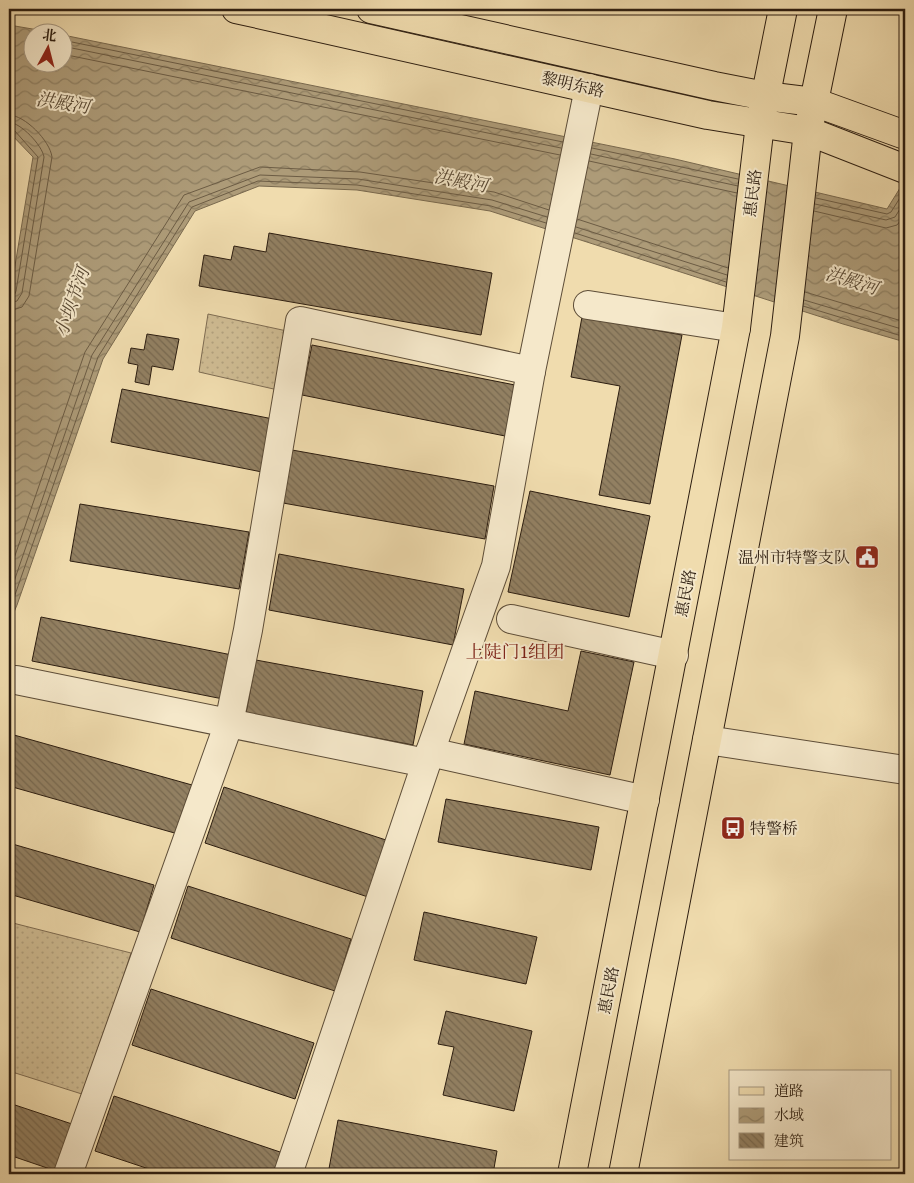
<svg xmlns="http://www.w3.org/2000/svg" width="914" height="1183" viewBox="0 0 914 1183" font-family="'Gentium Book Plus','Noto Serif SC',serif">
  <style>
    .garden { fill: url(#garden-dots); stroke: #7e6c52 }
    .water { fill: url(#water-waves); stroke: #79694e }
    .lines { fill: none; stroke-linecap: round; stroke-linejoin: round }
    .shore { stroke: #6c5c44; stroke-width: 1 }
    .building { fill: url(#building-back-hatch); stroke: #2c1d10 }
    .minor-casing { stroke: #5d4d38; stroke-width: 30 }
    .major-casing { stroke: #2c1d10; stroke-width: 30 }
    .highway-casing { stroke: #2c1d10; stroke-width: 30 }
    .minor { stroke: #f5e8ca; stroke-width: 28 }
    .major { stroke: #f0dcae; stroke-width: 28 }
    .highway { stroke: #f0dcae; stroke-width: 28 }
    .labels { text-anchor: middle; stroke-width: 4; stroke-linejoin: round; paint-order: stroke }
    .street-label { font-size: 16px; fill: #2c1d10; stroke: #f5e8ca }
    .poi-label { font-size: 16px; fill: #2c1d10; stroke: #f5e8ca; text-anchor: end }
    .water-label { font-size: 18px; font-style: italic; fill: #594934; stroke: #f5e8ca }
    .neighbourhood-label { font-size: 18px; fill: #7a1f14; stroke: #f5e8ca }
  </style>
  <defs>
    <pattern id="garden-dots" width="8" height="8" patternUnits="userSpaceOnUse" patternTransform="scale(1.25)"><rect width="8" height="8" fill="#cfbc93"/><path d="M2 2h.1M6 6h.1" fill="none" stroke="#b2a17e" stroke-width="1.8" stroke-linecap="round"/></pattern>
    <pattern id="water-waves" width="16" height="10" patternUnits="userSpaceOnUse" patternTransform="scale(1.25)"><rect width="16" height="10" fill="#ad9b78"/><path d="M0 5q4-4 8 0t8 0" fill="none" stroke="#8d7e61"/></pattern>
    <pattern id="building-back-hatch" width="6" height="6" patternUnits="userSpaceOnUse" patternTransform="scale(1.25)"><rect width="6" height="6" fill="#928062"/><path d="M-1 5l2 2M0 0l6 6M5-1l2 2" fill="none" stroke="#77684f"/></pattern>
  </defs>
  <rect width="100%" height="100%" fill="#f0dcae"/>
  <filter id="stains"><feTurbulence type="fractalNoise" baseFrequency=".004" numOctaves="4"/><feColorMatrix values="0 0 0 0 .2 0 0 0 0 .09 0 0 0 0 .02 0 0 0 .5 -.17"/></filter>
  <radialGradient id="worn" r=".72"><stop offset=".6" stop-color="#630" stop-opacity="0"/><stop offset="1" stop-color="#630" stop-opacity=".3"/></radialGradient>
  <g class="garden">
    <path d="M208,314L287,331L278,390L199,372Z"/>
    <path d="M9,922L131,953L85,1095L9,1071Z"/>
  </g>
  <path class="water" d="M9,25L50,32H32V62H62L63,35L675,159L887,209L905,180V342L843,324L490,211L357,190L259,186L195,211L103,359L17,605L9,624V302L33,157L9,132Z"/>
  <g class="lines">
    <g class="shore">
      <path d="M62,40L563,142"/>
      <path d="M62,46L561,148"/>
      <path d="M62,54L560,155"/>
      <path d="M9,115C25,115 50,141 52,157L29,296L22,307L9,311"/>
      <path d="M9,122C21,123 42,145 44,157L22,293L17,301L9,303"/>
      <path d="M9,129L14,130L38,157L16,291L14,296L9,297"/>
      <path d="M592,148L738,179"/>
      <path d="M591,154L738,186"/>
      <path d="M589,161L737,193"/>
      <path d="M816,198L887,214L891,212L905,190"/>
      <path d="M815,204L886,220L895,217L905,201"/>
      <path d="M814,211L886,228L897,225L905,215"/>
      <path d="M577,219L728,268"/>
      <path d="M576,227L727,275"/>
      <path d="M575,233L726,282"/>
      <path d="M805,292L905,322"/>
      <path d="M804,300L905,330"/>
      <path d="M803,306L905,337"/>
      <path d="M9,573L85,352L184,195L260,167L360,172L494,192L549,210"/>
      <path d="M9,596L92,355L189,202L260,175L358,179L492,200L547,217"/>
      <path d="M9,612L98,357L192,207L258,181L357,185L491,206L546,223"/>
    </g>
  </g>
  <g class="building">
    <path d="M269,233L492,273L481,335L199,286L204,255L231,260L234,246L266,252Z"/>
    <path d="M582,317L682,335L650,504L599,495L620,386L571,377Z"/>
    <path d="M147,334L179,339L173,370L152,366L149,385L135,382L138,365L128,363L131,348L144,350Z"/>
    <path d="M312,345L515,385L505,436L302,395Z"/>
    <path d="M122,389L273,419L262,472L111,442Z"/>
    <path d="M292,450L494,486L485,539L283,503Z"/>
    <path d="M530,491L650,516L629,617L508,592Z"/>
    <path d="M80,504L249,532L239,589L70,561Z"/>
    <path d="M279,554L464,589L453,645L269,610Z"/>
    <path d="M41,617L232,655L223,699L32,661Z"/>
    <path d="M581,651L634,662L610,775L464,744L475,691L568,711Z"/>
    <path d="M256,660L423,691L413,745L246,713Z"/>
    <path d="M14,735L192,785L178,834L9,786V753Z"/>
    <path d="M224,787L386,840L368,897L205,843Z"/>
    <path d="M446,799L599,827L591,870L438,842Z"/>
    <path d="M9,843L154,885L140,932L9,894Z"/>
    <path d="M188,886L351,939L335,991L171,938Z"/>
    <path d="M424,912L537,937L526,984L414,960Z"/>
    <path d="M151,989L314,1043L295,1099L132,1045Z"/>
    <path d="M446,1011L532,1031L514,1111L443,1095L454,1047L438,1044Z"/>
    <path d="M114,1096L283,1153L275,1174H164L95,1151Z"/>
    <path d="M9,1103L72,1124L56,1171L9,1155Z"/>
    <path d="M338,1120L497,1151L493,1174H328Z"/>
  </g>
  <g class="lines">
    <defs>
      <g id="minor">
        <path d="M588,305L736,328"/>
        <path d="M511,619L674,655"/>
        <path d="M16,680L426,763"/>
        <path d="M707,740L905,770"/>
        <path d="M430,752L645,800"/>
        <path d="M68,1174L229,723L248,630L300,321L531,371"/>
        <path d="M288,1174L430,752L496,566L531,371L589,88"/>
      </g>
      <g id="major">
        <path d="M572,1174L736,328L760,124L783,9"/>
        <path d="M623,1174L785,336L808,131L833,9"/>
      </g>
      <g id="highway">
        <path d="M236,9L708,115L808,131L905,169"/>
        <path d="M371,9L714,86L765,96L814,102L905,135"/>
      </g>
    </defs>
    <use href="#minor" class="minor-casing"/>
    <use href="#major" class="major-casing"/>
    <use href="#highway" class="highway-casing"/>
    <use href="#minor" class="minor"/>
    <use href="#major" class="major"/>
    <use href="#highway" class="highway"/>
  </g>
  <defs>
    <symbol id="civic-square" viewBox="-11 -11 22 22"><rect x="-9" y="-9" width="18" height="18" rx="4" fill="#8f2418" stroke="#f5e8ca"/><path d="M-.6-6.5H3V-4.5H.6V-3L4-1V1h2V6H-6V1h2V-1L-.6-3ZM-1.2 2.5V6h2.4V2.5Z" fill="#fff"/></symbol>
    <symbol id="bus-square" viewBox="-11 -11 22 22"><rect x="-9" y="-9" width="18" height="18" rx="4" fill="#8f2418" stroke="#f5e8ca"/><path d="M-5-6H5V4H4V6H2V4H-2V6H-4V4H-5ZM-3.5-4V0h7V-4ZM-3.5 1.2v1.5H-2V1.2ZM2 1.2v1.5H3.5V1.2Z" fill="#fff"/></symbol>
  </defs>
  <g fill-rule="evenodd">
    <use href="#civic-square" x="853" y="543" width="28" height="28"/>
    <use href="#bus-square" x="719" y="814" width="28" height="28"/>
  </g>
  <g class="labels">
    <g class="street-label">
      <text transform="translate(573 84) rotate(13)" y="6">黎明东路</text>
      <text transform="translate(752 193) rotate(-83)" y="6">惠民路</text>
      <text transform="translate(685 593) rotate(-79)" y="6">惠民路</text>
      <text transform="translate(608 990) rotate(-79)" y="6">惠民路</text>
    </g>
    <g class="poi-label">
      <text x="850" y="563">温州市特警支队</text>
      <text x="750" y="834" text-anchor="start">特警桥</text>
    </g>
    <g class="water-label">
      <text transform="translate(63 103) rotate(9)" y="6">洪殿河</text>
      <text transform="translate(461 181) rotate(11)" y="6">洪殿河</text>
      <text transform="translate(852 281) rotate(17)" y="6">洪殿河</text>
      <text transform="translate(72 302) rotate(-71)" y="6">小坝节河</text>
    </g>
    <g class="neighbourhood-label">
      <text x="515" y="658">上陡门1组团</text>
    </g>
  </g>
  <rect width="914" height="1183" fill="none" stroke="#f0dcae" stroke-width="30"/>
  <rect x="10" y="10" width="894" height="1163" fill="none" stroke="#2c1d10" stroke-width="2.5"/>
  <rect x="15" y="15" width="884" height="1153" fill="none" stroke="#2c1d10"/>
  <rect x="729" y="1070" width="162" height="90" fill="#f5e8ca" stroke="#a59780"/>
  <rect x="739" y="1087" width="25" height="8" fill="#f0dcae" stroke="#a59780"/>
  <text x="774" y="1096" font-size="15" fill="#2c1d10">道路</text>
  <rect x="739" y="1108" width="25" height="15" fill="url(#water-waves)" stroke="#a59780"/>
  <text x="774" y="1120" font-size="15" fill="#2c1d10">水域</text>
  <rect x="739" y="1133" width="25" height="15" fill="url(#building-back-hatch)" stroke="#a59780"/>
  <text x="774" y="1146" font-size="15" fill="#2c1d10">建筑</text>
  <g transform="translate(48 48) rotate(7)"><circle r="24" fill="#f5e8ca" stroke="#a59780"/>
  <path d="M0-4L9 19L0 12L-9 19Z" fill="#8f2418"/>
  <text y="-8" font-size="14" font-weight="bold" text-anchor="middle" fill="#2c1d10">北</text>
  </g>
  <rect width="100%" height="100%" filter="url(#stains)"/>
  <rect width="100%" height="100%" fill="url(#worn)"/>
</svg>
